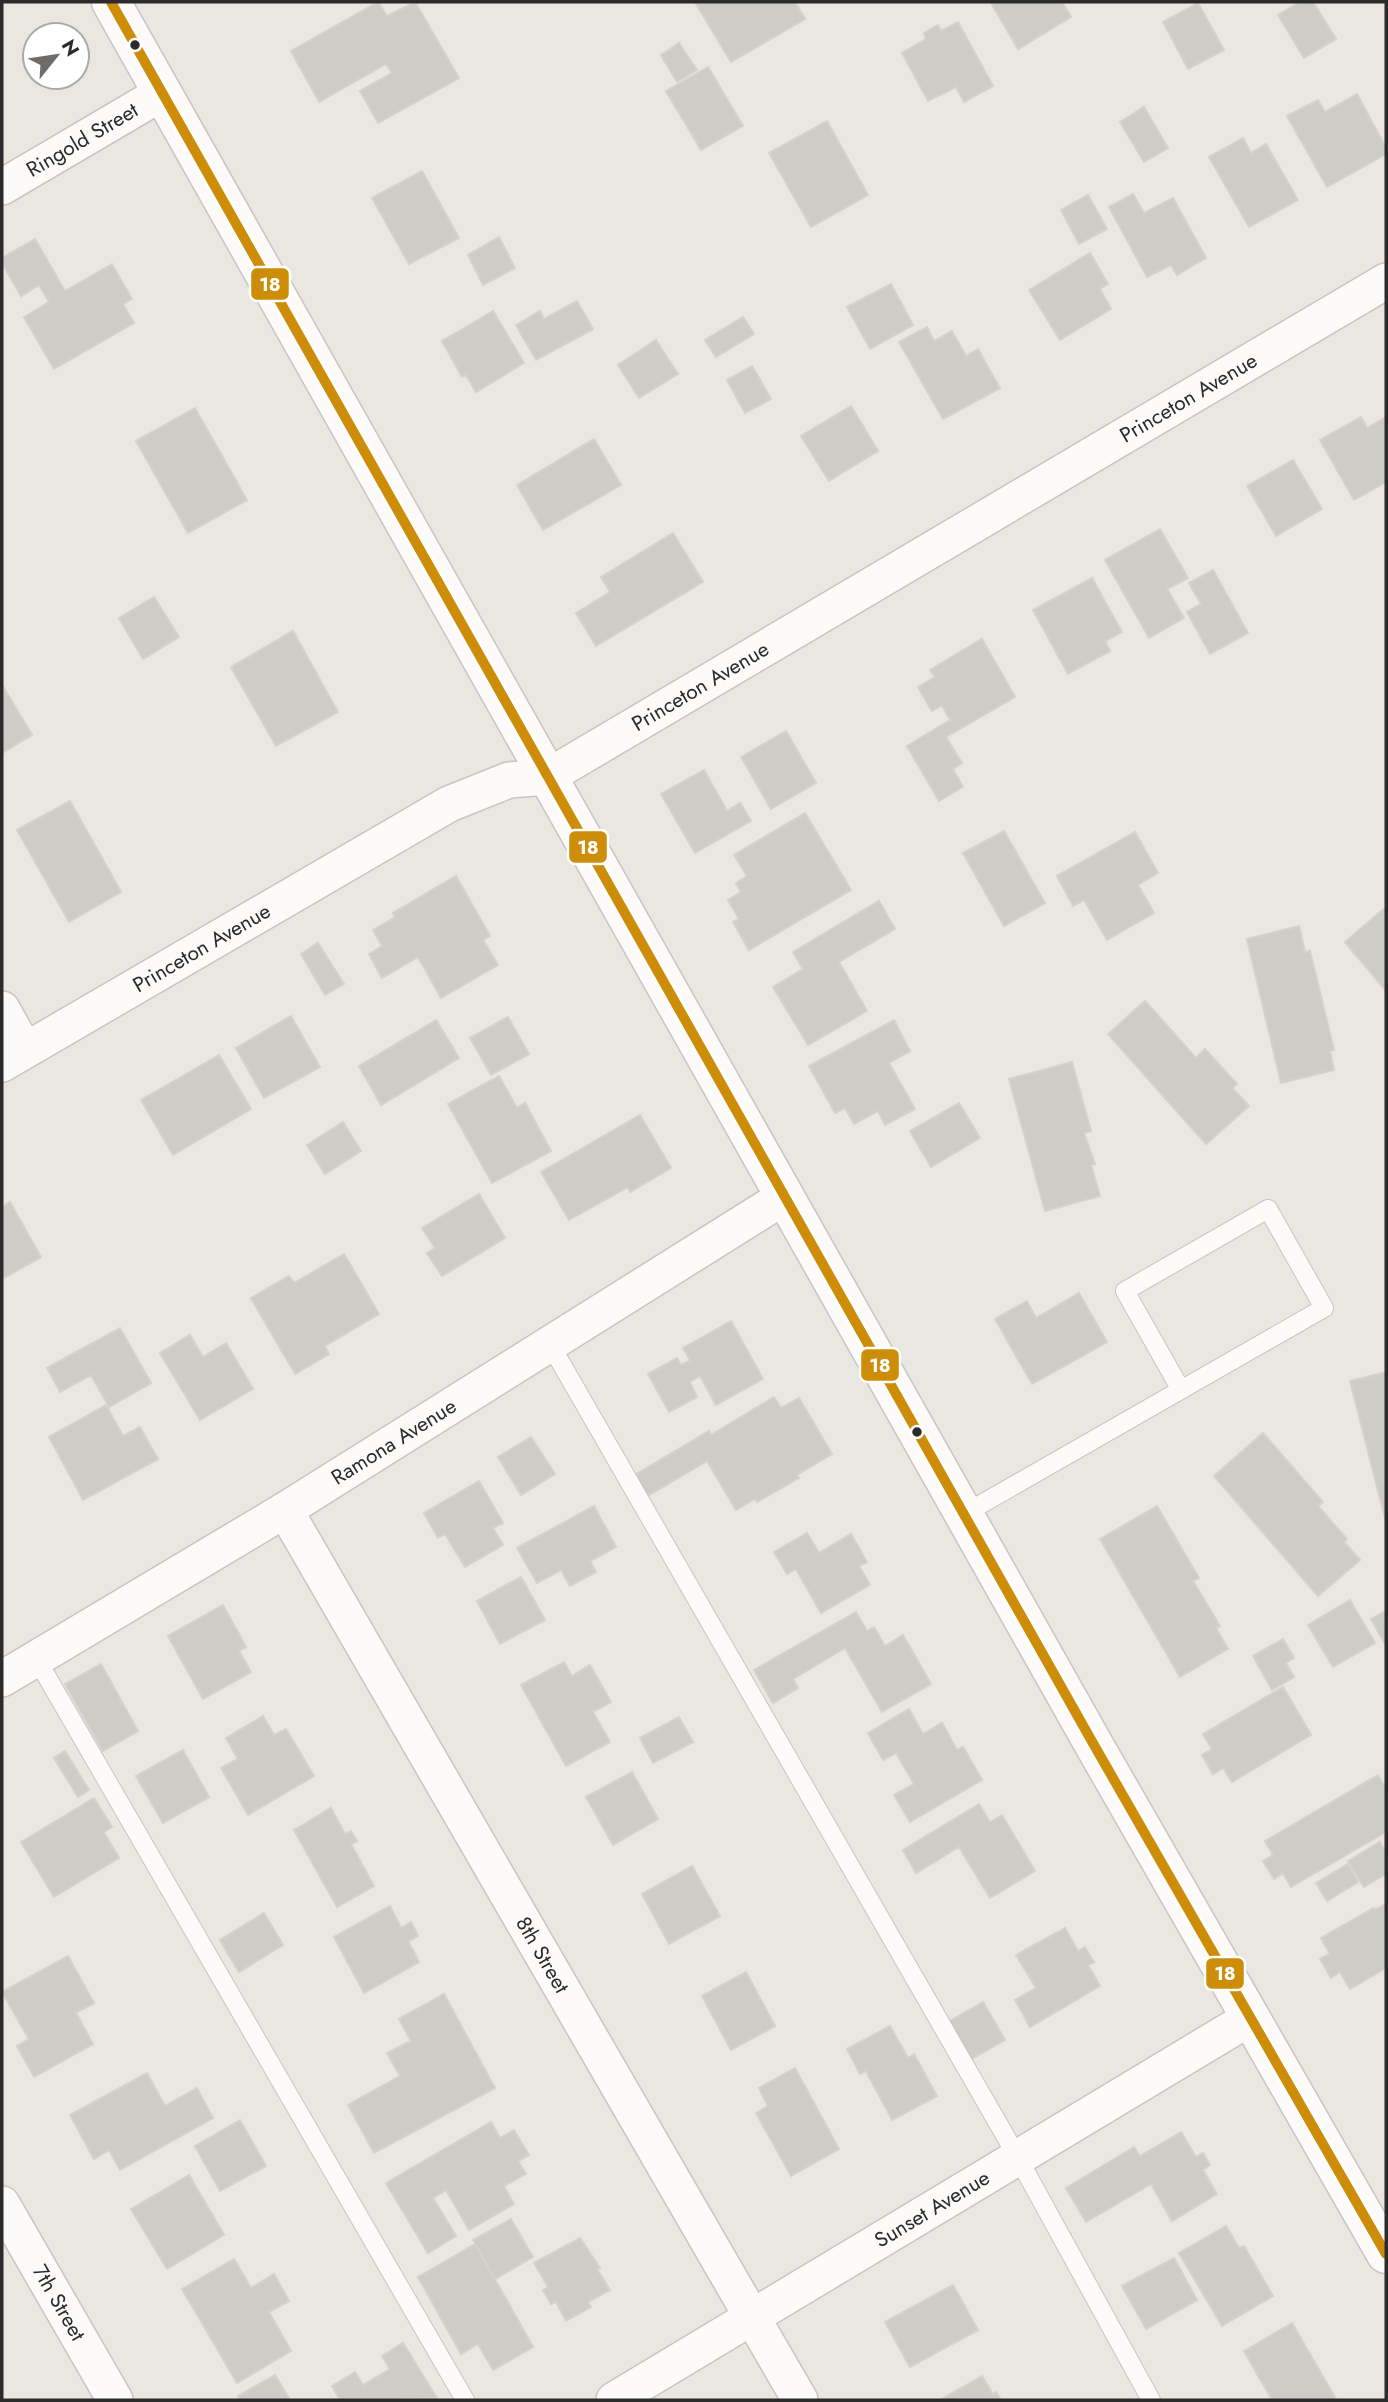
<svg xmlns="http://www.w3.org/2000/svg" width="1388" height="2402" viewBox="0 0 1388 2402" font-family="Jost,sans-serif">
  <style>
    .building { fill: #ceccc7; stroke: #d5d1cc; stroke-width: 2 }
    .lines { fill: none; stroke-linecap: round; stroke-linejoin: round }
    .service-casing { stroke: #c7c5c6; stroke-width: 20 }
    .minor-casing { stroke: #c7c5c6; stroke-width: 38 }
    .tertiary-casing { stroke: #c7c5c6; stroke-width: 41 }
    .service { stroke: #fcfbfa; stroke-width: 18 }
    .minor { stroke: #fcfbfa; stroke-width: 35 }
    .tertiary { stroke: #fcfbfa; stroke-width: 38 }
    .bus-1-casing { stroke: #fff; stroke-width: 16 }
    .bus-1 { stroke: #ce8d09; stroke-width: 10 }
    .bus-dot { fill: #2b2b2b; stroke: #fff; stroke-width: 2.5 }
    .labels { text-anchor: middle; stroke-width: 6; stroke-linejoin: round; paint-order: stroke }
    .street-label { font-size: 21px; fill: #2b2b2b; stroke: #fff }
    .line-badge { stroke: #fff; stroke-width: 2.5 }
    .badge-label { font-size: 19px; text-anchor: middle; font-weight: bold; fill: #fff }
  </style>
  <rect width="100%" height="100%" fill="#eae6e0"/>
  <g class="building">
    <path d="M378,2L387,16L415,2L459,78L378,123L360,91L392,73L386,64L319,102L291,51Z"/>
    <path d="M695,2H795L805,19L731,62Z"/>
    <path d="M992,2H1062L1071,17L1018,49L991,3Z"/>
    <path d="M1300,2H1313L1336,39L1304,58L1278,15Z"/>
    <path d="M1198,3L1224,50L1188,69L1163,22Z"/>
    <path d="M958,22L993,86L964,102L956,87L928,101L902,53L926,39L924,33L938,25L941,31Z"/>
    <path d="M679,43L697,70L677,82L661,55Z"/>
    <path d="M708,67L743,126L701,150L666,91Z"/>
    <path d="M1357,94L1386,148V154L1327,187L1287,116L1318,100L1325,112Z"/>
    <path d="M1144,107L1168,148L1144,162L1120,122Z"/>
    <path d="M827,121L868,195L811,227L769,153Z"/>
    <path d="M1243,138L1251,153L1266,144L1298,200L1249,227L1209,157Z"/>
    <path d="M422,171L459,238L409,264L372,198Z"/>
    <path d="M1133,194L1144,213L1173,198L1206,258L1177,275L1171,265L1147,277L1109,207Z"/>
    <path d="M1088,195L1107,229L1079,244L1061,210Z"/>
    <path d="M499,237L515,268L483,285L468,255Z"/>
    <path d="M35,239L65,291L112,264L132,299L123,304L134,323L54,369L24,317L49,302L39,285L21,296L2,263V258Z"/>
    <path d="M1090,253L1108,284L1100,289L1111,309L1060,340L1029,290Z"/>
    <path d="M891,284L913,325L870,349L847,307Z"/>
    <path d="M577,301L593,329L536,360L516,325L540,311L544,319Z"/>
    <path d="M493,311L524,363L476,392L466,375L462,377L442,341Z"/>
    <path d="M743,317L754,334L716,357L705,340Z"/>
    <path d="M927,327L934,341L952,331L966,356L978,349L1000,388L943,419L899,342Z"/>
    <path d="M656,340L678,374L639,398L618,365Z"/>
    <path d="M752,366L771,399L745,413L727,380Z"/>
    <path d="M851,406L878,451L829,481L801,436Z"/>
    <path d="M195,408L247,500L188,533L136,441Z"/>
    <path d="M1361,417L1367,428L1386,417V482L1354,500L1320,440Z"/>
    <path d="M594,439L621,485L543,530L517,485Z"/>
    <path d="M1293,460L1322,509L1276,536L1247,486Z"/>
    <path d="M1160,529L1188,578L1167,589L1184,618L1149,638L1105,560Z"/>
    <path d="M673,533L703,582L596,646L576,613L610,592L601,577Z"/>
    <path d="M1213,570L1248,633L1210,654L1187,612L1201,604L1189,583Z"/>
    <path d="M1092,578L1122,632L1105,641L1110,651L1068,674L1033,610Z"/>
    <path d="M154,597L179,637L143,659L119,618Z"/>
    <path d="M293,631L338,712L276,746L231,667Z"/>
    <path d="M982,639L1015,697L946,737L962,763L953,769L963,787L939,801L907,746L950,720L942,705L932,711L918,687L935,677L930,670Z"/>
    <path d="M2,685L32,735L2,753Z"/>
    <path d="M786,731L816,783L771,809L741,757Z"/>
    <path d="M704,770L727,811L740,803L751,821L695,853L661,794Z"/>
    <path d="M70,801L121,892L69,922L17,830Z"/>
    <path d="M805,813L851,890L749,950L733,922L739,919L728,900L741,892L736,883L747,876L734,855Z"/>
    <path d="M1004,831L1045,903L1004,926L963,853Z"/>
    <path d="M1135,832L1158,873L1138,885L1154,913L1107,940L1084,900L1073,906L1057,876Z"/>
    <path d="M456,876L490,936L483,940L498,965L441,998L418,957L382,978L369,954L382,946L373,930L395,917L393,913Z"/>
    <path d="M879,901L895,929L839,962L867,1011L808,1045L773,987L803,969L793,952Z"/>
    <path d="M1386,907V991L1345,942Z"/>
    <path d="M1299,926L1305,952L1310,951L1334,1050L1330,1051L1334,1070L1281,1083L1247,939Z"/>
    <path d="M318,943L344,984L325,995L301,954Z"/>
    <path d="M1145,1001L1196,1058L1205,1049L1237,1084L1232,1088L1249,1106L1206,1144L1108,1034Z"/>
    <path d="M291,1016L320,1067L264,1098L236,1048Z"/>
    <path d="M508,1017L529,1054L491,1075L470,1038Z"/>
    <path d="M436,1020L459,1058L381,1105L359,1066Z"/>
    <path d="M894,1020L910,1051L889,1063L915,1109L885,1125L878,1111L854,1124L845,1108L835,1113L809,1066Z"/>
    <path d="M219,1055L251,1109L173,1155L141,1100Z"/>
    <path d="M1072,1062L1091,1131L1084,1133L1095,1164L1091,1165L1100,1196L1045,1211L1009,1079Z"/>
    <path d="M499,1076L517,1108L525,1103L551,1151L492,1183L448,1104Z"/>
    <path d="M959,1103L980,1138L931,1167L910,1131Z"/>
    <path d="M640,1115L671,1168L630,1192L628,1187L569,1220L541,1172Z"/>
    <path d="M343,1122L361,1151L325,1174L307,1145Z"/>
    <path d="M479,1194L505,1238L442,1276L427,1253L435,1248L422,1228Z"/>
    <path d="M10,1202L41,1257L2,1279V1207Z"/>
    <path d="M344,1254L379,1314L325,1346L329,1354L295,1374L251,1298L289,1276L294,1283Z"/>
    <path d="M1079,1293L1107,1342L1032,1384L995,1319L1027,1301L1036,1318Z"/>
    <path d="M731,1321L763,1379L716,1405L700,1376L690,1382L697,1397L669,1412L648,1374L677,1358L681,1365L690,1360L683,1348Z"/>
    <path d="M120,1328L151,1383L109,1407L91,1375L60,1392L47,1368Z"/>
    <path d="M190,1335L203,1357L226,1343L253,1389L200,1420L160,1353Z"/>
    <path d="M1386,1372V1522L1350,1381Z"/>
    <path d="M774,1397L781,1408L799,1398L832,1454L797,1475L799,1478L757,1502L755,1499L736,1510L707,1461L646,1497L633,1476L709,1431L711,1435Z"/>
    <path d="M106,1405L123,1436L140,1427L158,1459L83,1500L49,1437Z"/>
    <path d="M1263,1433L1323,1502L1318,1506L1347,1539L1344,1542L1360,1560L1318,1596L1214,1476Z"/>
    <path d="M531,1437L555,1474L521,1495L498,1457Z"/>
    <path d="M479,1481L503,1523L493,1528L503,1545L465,1567L445,1534L438,1538L424,1513Z"/>
    <path d="M594,1506L616,1547L590,1561L596,1572L570,1586L561,1570L537,1583L517,1548Z"/>
    <path d="M1157,1506L1199,1578L1193,1581L1220,1626L1216,1628L1228,1649L1180,1677L1100,1539Z"/>
    <path d="M807,1533L819,1553L851,1534L867,1562L859,1566L870,1585L821,1613L796,1569L787,1574L774,1552Z"/>
    <path d="M521,1577L545,1620L500,1644L477,1601Z"/>
    <path d="M1350,1600L1375,1643L1333,1667L1308,1625Z"/>
    <path d="M223,1605L246,1647L239,1651L251,1672L203,1699L168,1636Z"/>
    <path d="M1386,1611V1646L1371,1619Z"/>
    <path d="M856,1612L867,1631L874,1627L885,1646L903,1635L931,1684L882,1712L845,1648L793,1679L798,1688L773,1703L754,1670Z"/>
    <path d="M1283,1639L1294,1658L1286,1663L1294,1677L1272,1690L1253,1656Z"/>
    <path d="M564,1662L572,1676L590,1665L611,1702L593,1712L610,1742L566,1766L521,1685Z"/>
    <path d="M101,1664L138,1731L103,1751L65,1684Z"/>
    <path d="M1283,1687L1311,1735L1232,1782L1223,1768L1213,1774L1202,1755L1212,1749L1203,1734Z"/>
    <path d="M909,1709L923,1734L942,1723L957,1750L963,1747L982,1780L910,1822L894,1795L914,1784L896,1753L883,1760L868,1733Z"/>
    <path d="M263,1716L274,1735L286,1729L314,1776L248,1815L221,1768L238,1759L226,1738Z"/>
    <path d="M679,1717L693,1742L653,1763L640,1738Z"/>
    <path d="M183,1750L209,1797L163,1823L136,1776Z"/>
    <path d="M65,1751L89,1790L78,1797L54,1758Z"/>
    <path d="M632,1772L658,1819L613,1845L586,1797Z"/>
    <path d="M1378,1775L1386,1789V1832L1291,1887L1283,1873L1274,1879L1263,1861L1273,1855L1265,1841Z"/>
    <path d="M94,1798L112,1827L104,1832L119,1858L54,1897L21,1842Z"/>
    <path d="M979,1804L990,1822L1002,1815L1035,1871L990,1898L959,1847L916,1873L903,1850Z"/>
    <path d="M331,1808L345,1834L351,1831L357,1841L351,1844L374,1886L337,1907L294,1830Z"/>
    <path d="M1380,1842L1386,1853V1874L1364,1887L1348,1861Z"/>
    <path d="M1348,1864L1358,1882L1327,1901L1316,1883Z"/>
    <path d="M692,1866L720,1916L669,1944L642,1894Z"/>
    <path d="M1386,1904V1968L1350,1989L1340,1972L1331,1978L1320,1959L1330,1954L1321,1938L1374,1908L1375,1910Z"/>
    <path d="M390,1906L401,1928L411,1922L418,1936L408,1941L419,1962L364,1993L334,1937Z"/>
    <path d="M264,1913L283,1945L239,1972L220,1940Z"/>
    <path d="M1065,1928L1078,1951L1085,1947L1094,1962L1088,1965L1100,1986L1030,2027L1015,2000L1036,1988L1016,1955Z"/>
    <path d="M68,1956L94,2003L76,2013L93,2044L34,2077L17,2046L29,2039L2,1992Z"/>
    <path d="M746,1972L775,2026L731,2050L702,1996Z"/>
    <path d="M444,1994L495,2088L374,2153L348,2105L400,2076L387,2053L411,2041L399,2019Z"/>
    <path d="M983,2002L1005,2040L970,2060L948,2022Z"/>
    <path d="M890,2026L908,2058L914,2054L937,2096L892,2120L866,2071L860,2074L847,2049Z"/>
    <path d="M795,2068L839,2149L791,2176L756,2113L768,2106L759,2088Z"/>
    <path d="M147,2073L165,2106L197,2088L213,2118L120,2170L109,2150L94,2159L70,2115Z"/>
    <path d="M240,2120L266,2166L220,2191L195,2146Z"/>
    <path d="M491,2122L500,2138L514,2130L529,2155L518,2161L526,2174L504,2186L514,2204L469,2230L446,2190L433,2198L456,2236L428,2253L386,2183Z"/>
    <path d="M1181,2132L1196,2157L1203,2153L1210,2165L1203,2170L1217,2194L1172,2221L1151,2184L1086,2222L1066,2188L1134,2147L1140,2156Z"/>
    <path d="M189,2175L224,2235L167,2269L131,2209Z"/>
    <path d="M511,2219L533,2257L495,2279L473,2240Z"/>
    <path d="M1226,2226L1239,2248L1244,2246L1273,2296L1222,2326L1179,2253Z"/>
    <path d="M580,2238L600,2268L597,2269L610,2290L588,2302L591,2307L566,2321L556,2302L551,2304L543,2290L548,2287L534,2263Z"/>
    <path d="M475,2244L533,2347L493,2370L478,2344L461,2354L418,2277Z"/>
    <path d="M1174,2258L1197,2300L1146,2329L1122,2286Z"/>
    <path d="M234,2259L251,2288L274,2274L289,2301L269,2312L291,2351L237,2383L182,2289Z"/>
    <path d="M953,2285L978,2330L910,2367L885,2322Z"/>
    <path d="M1292,2323L1336,2399L1333,2400H1272L1244,2351Z"/>
    <path d="M403,2343L437,2398L340,2400L332,2386L355,2372L363,2385L390,2369L382,2356Z"/>
    <path d="M275,2375L290,2400H240L238,2396Z"/>
    <path d="M982,2376L993,2394L996,2392L1001,2400H940Z"/>
  </g>
  <g class="lines">
    <defs>
      <g id="service">
        <path d="M550,1344L1018,2158L1151,2400"/>
        <path d="M964,1514L1324,1308L1268,1209L1125,1291L1181,1390"/>
        <path d="M36,1658L465,2400"/>
      </g>
      <g id="minor">
        <path id="s1" d="M2,187L162,93"/>
        <path d="M2,1009L25,1050"/>
        <path id="s2" d="M2,1064L449,804L509,780L547,777L1386,281"/>
        <path id="s3" d="M285,1510L800,2400"/>
        <path id="s4" d="M2,1679L285,1510L784,1197"/>
        <path id="s5" d="M2,2204L115,2400"/>
        <path id="s6" d="M614,2400L1250,2018"/>
      </g>
      <path id="tertiary" d="M111,2L1094,1745L1386,2254"/>
    </defs>
    <use href="#service" class="service-casing"/>
    <use href="#minor" class="minor-casing"/>
    <use href="#tertiary" class="tertiary-casing"/>
    <use href="#service" class="service"/>
    <use href="#minor" class="minor"/>
    <use href="#tertiary" class="tertiary"/>
    <defs>
      <path id="bus-1" d="M111,2L1094,1745L1386,2254"/>
    </defs>
    <use href="#bus-1" class="bus-1-casing"/>
    <use href="#bus-1" class="bus-1"/>
  </g>
  <g class="bus-dot">
    <circle cx="135" cy="45" r="6"/>
    <circle cx="917" cy="1432" r="6"/>
  </g>
  <g class="labels">
    <g class="street-label">
      <text dy="7" stroke="none"><textPath href="#s1" startOffset="93">Ringold Street</textPath></text>
      <text dy="7" stroke="none"><textPath href="#s2" startOffset="1365">Princeton Avenue</textPath></text>
      <text dy="7" stroke="none"><textPath href="#s2" startOffset="798">Princeton Avenue</textPath></text>
      <text dy="7" stroke="none"><textPath href="#s2" startOffset="231">Princeton Avenue</textPath></text>
      <text dy="7" stroke="none"><textPath href="#s4" startOffset="458">Ramona Avenue</textPath></text>
      <text dy="7" stroke="none"><textPath href="#s3" startOffset="514">8th Street</textPath></text>
      <text dy="7" stroke="none"><textPath href="#s6" startOffset="371">Sunset Avenue</textPath></text>
      <text dy="7" stroke="none"><textPath href="#s5" startOffset="114">7th Street</textPath></text>
    </g>
  </g>
  <g class="line-badge">
    <rect x="250" y="267" width="40" height="34" rx="7" fill="#ce8d09"/>
    <rect x="568" y="830" width="40" height="34" rx="7" fill="#ce8d09"/>
    <rect x="860" y="1348" width="40" height="34" rx="7" fill="#ce8d09"/>
    <rect x="1205" y="1957" width="40" height="33" rx="7" fill="#ce8d09"/>
  </g>
  <g class="badge-label">
    <text x="270" y="291">18</text>
    <text x="588" y="854">18</text>
    <text x="880" y="1372">18</text>
    <text x="1225" y="1980">18</text>
  </g>
  <rect width="1388" height="2402" fill="none" stroke="#2b2b2b" stroke-width="7"/>
  <g transform="translate(56 56) rotate(60)"><circle r="33" fill="#ffffff" stroke="#aaaaaa" stroke-width="2"/>
  <path d="M0-5L12 26L0 18L-12 26Z" fill="#6e6c6a"/>
  <text y="-10" font-size="19" font-weight="bold" text-anchor="middle" fill="#2b2b2b">N</text>
  </g>
</svg>
